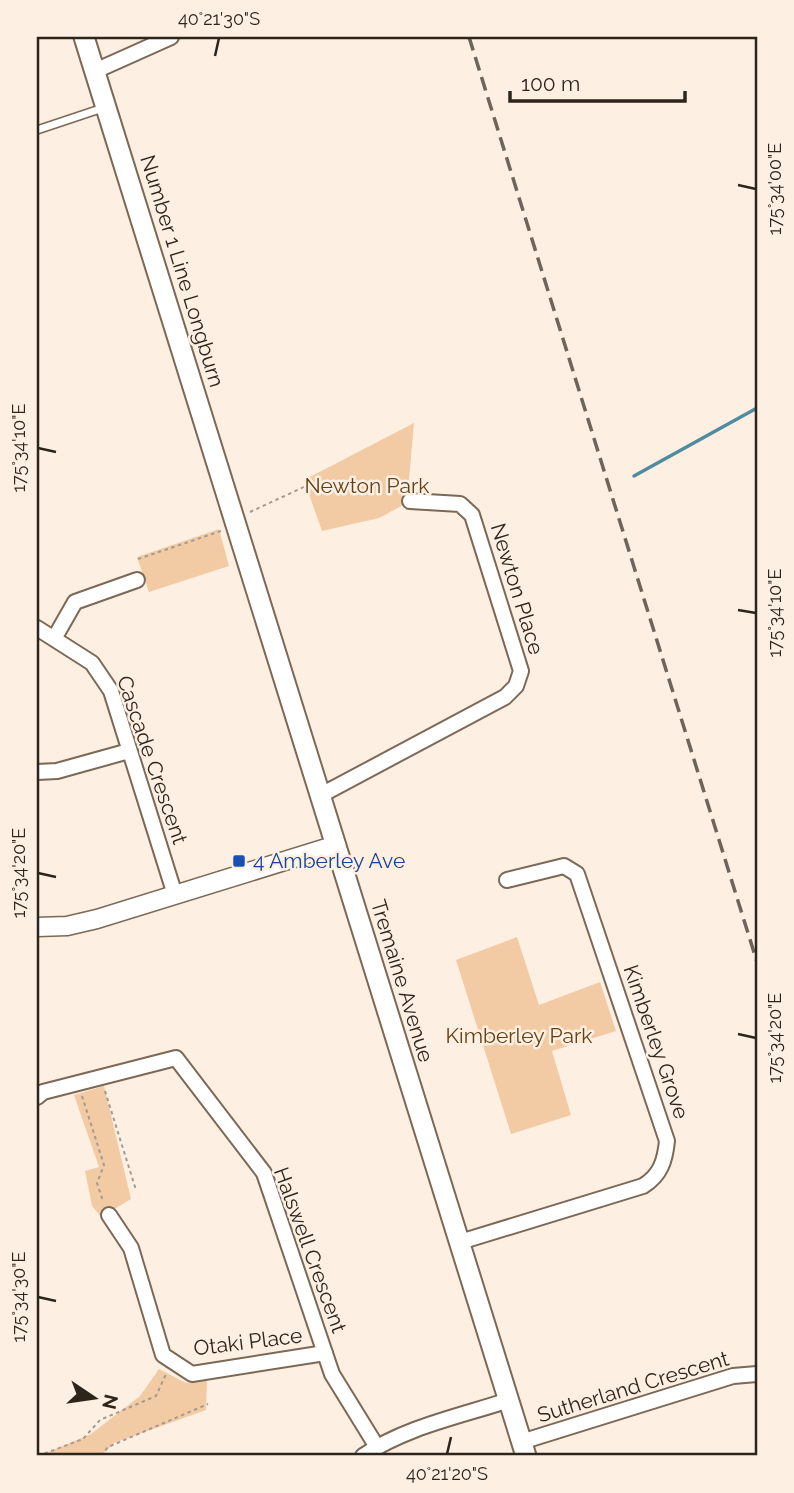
<svg xmlns="http://www.w3.org/2000/svg" width="794" height="1493" viewBox="0 0 794 1493" font-family="Raleway,sans-serif">
  <style>
    .green { fill: #f2cba4 }
    .lines { fill: none; stroke-linecap: round; stroke-linejoin: round }
    .stream { stroke: #4f8ca2; stroke-width: 3.5 }
    .service-casing { stroke: #7c6855; stroke-width: 10 }
    .minor-casing { stroke: #7c6855; stroke-width: 18 }
    .tertiary-casing { stroke: #7c6855; stroke-width: 21 }
    .secondary-casing { stroke: #7c6855; stroke-width: 23 }
    .path { stroke: #a59a8f; stroke-width: 2; stroke-dasharray: 3.5 3.5; stroke-linecap: butt }
    .service { stroke: #fff; stroke-width: 7 }
    .minor { stroke: #fff; stroke-width: 14 }
    .tertiary { stroke: #fff; stroke-width: 18 }
    .secondary { stroke: #fff; stroke-width: 19 }
    .rail { stroke: #6e645a; stroke-width: 3.5; stroke-dasharray: 14 7; stroke-linecap: butt }
    .ticks { fill: none; stroke: #2d241c; stroke-width: 2.5 }
    .transit-dot { fill: #1a4fb4; stroke: #fdf0e3; stroke-width: 2.5 }
    .labels { text-anchor: middle; stroke-width: 5; stroke-linejoin: round; paint-order: stroke }
    .street-label { font-size: 21px; fill: #2d241c; stroke: #fdf0e3 }
    .park-label { font-size: 21px; fill: #653f13; stroke: #fdf0e3 }
    .transit-label { font-size: 21px; fill: #164399; stroke: #fdf0e3; text-anchor: start }
    .neatline { fill: none; stroke: #2d241c; stroke-width: 2.5 }
    .ticks-label { font-size: 18px; text-anchor: middle; fill: #2d241c }
  </style>
  <rect width="100%" height="100%" fill="#fdf0e3"/>
  <g class="green">
    <path d="M414,423L407,503L379,518L322,531L304,480Z"/>
    <path d="M219,529L229,566L149,592L137,557Z"/>
    <path d="M517,937L539,1005L600,982L616,1031L552,1051L571,1115L511,1134L456,960Z"/>
    <path d="M104,1086L131,1199L101,1217L92,1206L85,1171L99,1167L74,1095Z"/>
    <path d="M159,1369L186,1383L207,1378L206,1410L114,1443L101,1456H39L91,1434L140,1396Z"/>
  </g>
  <g class="lines">
    <path class="stream" d="M634,476L757,408"/>
    <defs>
      <path id="service" d="M37,130L106,107"/>
      <g id="minor">
        <path d="M95,71L171,37"/>
        <path d="M37,628L92,663L111,691L175,895"/>
        <path d="M55,637L75,602L137,580"/>
        <path d="M37,772L57,771L129,751"/>
        <path d="M321,795L505,697L516,686L521,671L472,515L460,504L410,501"/>
        <path d="M37,1097L43,1092L176,1058L264,1173L332,1374L377,1447"/>
        <path d="M109,1215L131,1248L163,1355L192,1374L325,1353"/>
        <path d="M460,1242L643,1186C661,1175 665,1160 667,1141L577,874L564,866L507,880"/>
        <path d="M521,1442L733,1376L757,1374"/>
        <path d="M363,1456C405,1427 461,1416 509,1400"/>
      </g>
      <path id="tertiary" d="M37,927L67,926L97,919L336,845"/>
      <path id="secondary" d="M84,37L526,1456"/>
    </defs>
    <use href="#service" class="service-casing"/>
    <use href="#minor" class="minor-casing"/>
    <use href="#tertiary" class="tertiary-casing"/>
    <use href="#secondary" class="secondary-casing"/>
    <g class="path">
      <path d="M250,512L306,486"/>
      <path d="M138,559L221,531"/>
      <path d="M105,1091L136,1190"/>
      <path d="M82,1096L104,1165L97,1183L103,1201"/>
      <path d="M38,1456L83,1439L100,1420L156,1396L166,1374"/>
      <path d="M101,1456L108,1447L208,1404"/>
    </g>
    <use href="#service" class="service"/>
    <use href="#minor" class="minor"/>
    <use href="#tertiary" class="tertiary"/>
    <use href="#secondary" class="secondary"/>
    <path class="rail" d="M469,37L757,962"/>
  </g>
  <path class="ticks" d="M215,56L219,38M738,185L756,189M38,448L56,452M738,610L756,613M38,873L56,877M738,1034L756,1038M38,1297L56,1301M447,1454L451,1437"/>
  <rect class="transit-dot" x="232" y="854" width="14" height="14" rx="3.5"/>
  <g class="labels">
    <g class="street-label">
      <text transform="translate(182 271) rotate(73)" y="7">Number 1 Line Longburn</text>
      <text transform="translate(517 589) rotate(73)" y="7">Newton Place</text>
      <text transform="translate(152 760) rotate(71)" y="7">Cascade Crescent</text>
      <text transform="translate(402 981) rotate(73)" y="7">Tremaine Avenue</text>
      <text transform="translate(656 1042) rotate(71)" y="7">Kimberley Grove</text>
      <text transform="translate(310 1250) rotate(70)" y="7">Halswell Crescent</text>
      <text transform="translate(248 1342) rotate(-7)" y="7">Otaki Place</text>
      <text transform="translate(633 1387) rotate(-17)" y="7">Sutherland Crescent</text>
    </g>
    <g class="park-label">
      <text x="367" y="493">Newton Park</text>
      <text x="519" y="1043">Kimberley Park</text>
    </g>
    <g class="transit-label">
      <text x="253" y="868">4 Amberley Ave</text>
    </g>
  </g>
  <rect width="794" height="1493" fill="none" stroke="#fdf0e3" stroke-width="77"/>
  <g transform="translate(94 1398) rotate(103)" stroke="#fdf0e3" stroke-width="5" paint-order="stroke">
  <path d="M0-5L12 26L0 18L-12 26Z" fill="#2d241c"/>
  <text y="-10" font-size="19" font-weight="bold" text-anchor="middle" fill="#2d241c">N</text>
  </g>
  <path d="M510 91v10h175v-10" fill="none" stroke="#2d241c" stroke-width="3.5"/>
  <text x="521" y="91" font-size="21" fill="#2d241c" stroke="#fdf0e3" stroke-width="5" paint-order="stroke">100 m</text>
  <rect x="38" y="38" width="718" height="1416" class="neatline"/>
  <g class="ticks-label">
    <text x="219" y="25">40°21'30"S</text>
    <text transform="translate(775 189) rotate(-90)" y="6">175°34'00"E</text>
    <text transform="translate(19 448) rotate(-90)" y="6">175°34'10"E</text>
    <text transform="translate(775 613) rotate(-90)" y="6">175°34'10"E</text>
    <text transform="translate(19 873) rotate(-90)" y="6">175°34'20"E</text>
    <text transform="translate(775 1038) rotate(-90)" y="6">175°34'20"E</text>
    <text transform="translate(19 1297) rotate(-90)" y="6">175°34'30"E</text>
    <text x="447" y="1480">40°21'20"S</text>
  </g>
</svg>
